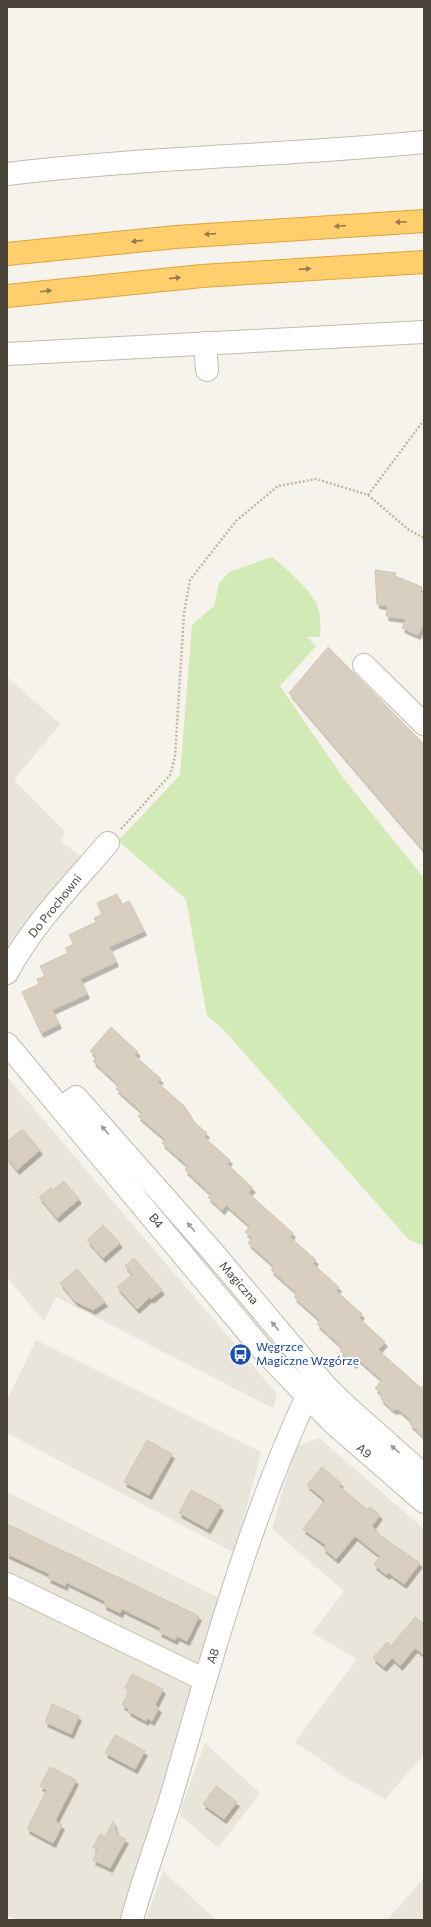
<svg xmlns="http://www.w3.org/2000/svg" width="431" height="1927" viewBox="0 0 431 1927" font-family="Commissioner,sans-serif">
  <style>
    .residential { fill: #eae5da }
    .green { fill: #d2eab5 }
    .building { fill: #d8cfc1; stroke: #d3c7b4; filter: url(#shadow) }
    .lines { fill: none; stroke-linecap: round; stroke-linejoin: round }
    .minor-casing { stroke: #c2bbae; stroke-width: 24 }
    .highway-casing { stroke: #e0a43c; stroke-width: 24 }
    .path { stroke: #c4b79f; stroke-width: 2.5; stroke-dasharray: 2 2; stroke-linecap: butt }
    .minor { stroke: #fff; stroke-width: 22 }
    .highway { stroke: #ffcf6e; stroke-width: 22 }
    .oneway { fill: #937c4e }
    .oneway2 { fill: #9c9892 }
    .labels { text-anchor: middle; stroke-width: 3.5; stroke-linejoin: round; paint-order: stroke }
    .street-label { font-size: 12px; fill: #4b4439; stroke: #fff }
    .transit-label { font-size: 12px; fill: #164399; stroke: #fff; text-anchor: start }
  </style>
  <defs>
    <filter id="shadow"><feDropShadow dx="2.5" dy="4.5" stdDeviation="0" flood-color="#0004"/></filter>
  </defs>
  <rect width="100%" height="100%" fill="#f6f3ec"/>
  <g class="residential">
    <path d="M7,677L60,724L14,780L65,832L60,841L83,858L7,954Z"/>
    <path d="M7,1077L277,1394L273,1408L56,1297L44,1321L7,1278Z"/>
    <path d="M36,1340L261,1452L235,1553L7,1433V1400Z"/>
    <path d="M319,1438L424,1529V1754L385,1799L350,1780L295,1742L357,1659L312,1633L344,1591L272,1529L295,1447Z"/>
    <path d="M7,1492L218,1598L123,1920H18L7,1915Z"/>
    <path d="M205,1743L260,1793L218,1848L179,1814Z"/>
    <path d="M163,1871L216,1920H146Z"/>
    <path d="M424,1878V1920H387Z"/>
  </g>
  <path class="green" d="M272,557C284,566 310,590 316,603C321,614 321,625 320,637H307L316,646L280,686L344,779L424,878V1246L408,1239L222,1028L207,1016L186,899L118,841L180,775L192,625L214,606L219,583L229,572Z"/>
  <g class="building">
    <path d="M375,570L396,573L395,576L422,587L420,592L424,594V622L418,635L402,628L406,619L386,616L388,606L377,604Z"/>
    <path d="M328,647L424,744V851L289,693Z"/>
    <path d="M117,894L121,905L129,901L144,931L109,947L116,962L80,979L87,994L52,1010L59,1024L41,1033L22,992L39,984L37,979L45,976L40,966L68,953L65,948L74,944L69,935L96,922L94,918L102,914L97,903Z"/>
    <path d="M111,1027L138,1052L134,1055L161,1079L157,1082L185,1107L195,1123L207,1133L204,1137L230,1160L227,1164L253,1188L248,1193L293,1233L290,1237L316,1260L313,1264L339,1287L336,1291L362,1314L359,1318L385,1342L378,1350L420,1387H424V1437L410,1424L411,1420L398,1409L393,1410L381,1399L382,1394L375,1388L382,1380L358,1359L354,1364L340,1351L343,1348L317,1324L320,1320L294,1297L297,1293L271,1270L274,1266L248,1243L252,1238L245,1232L250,1226L226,1205L222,1210L208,1197L211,1194L185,1170L188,1166L162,1143L165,1139L138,1116L142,1112L116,1089L119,1085L93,1061L97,1057L90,1051Z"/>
    <path d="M22,1129L40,1150L17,1170L7,1158V1142Z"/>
    <path d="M64,1181L79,1199L57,1218L39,1197L51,1188L53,1190Z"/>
    <path d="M103,1225L120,1243L103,1258L87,1240Z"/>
    <path d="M134,1258L162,1290L151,1299L150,1297L137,1309L117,1287L132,1275L134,1277L125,1266Z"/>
    <path d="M77,1269L105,1302L93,1310L75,1301L60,1283Z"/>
    <path d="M147,1440L172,1454L149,1495L124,1482Z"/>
    <path d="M322,1467L341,1483L339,1486L368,1510L370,1507L380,1515L372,1526L382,1537L420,1563L404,1584L389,1573L387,1575L374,1565L380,1556L355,1536L336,1559L323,1548L326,1545L303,1529L325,1500L307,1485Z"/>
    <path d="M191,1490L221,1506L208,1529L179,1513Z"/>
    <path d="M7,1524L199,1616L187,1641L177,1636L175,1640L159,1632L161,1628L122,1609L120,1613L104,1605L105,1601L66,1582L65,1586L48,1578L50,1574L7,1554Z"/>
    <path d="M415,1617L424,1624V1655L415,1648L400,1666L392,1658L384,1667L373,1658L387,1642L391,1646Z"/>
    <path d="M132,1674L163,1689L155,1705L159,1708L152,1721L147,1718L146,1721L128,1711L129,1709L122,1705L129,1691L125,1688Z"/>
    <path d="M52,1704L79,1716L71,1734L45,1722Z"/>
    <path d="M115,1735L145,1751L135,1769L105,1753Z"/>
    <path d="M50,1767L76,1780L55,1821L62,1825L53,1843L27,1829L47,1790L40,1786Z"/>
    <path d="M216,1786L237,1802L224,1819L203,1804Z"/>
    <path d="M113,1821L117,1835L126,1839L110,1868L93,1860L98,1850L93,1847L100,1834L105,1837Z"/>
  </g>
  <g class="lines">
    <defs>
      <g id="minor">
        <path d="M7,174C145,157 285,156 424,142"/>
        <path d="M205,343L207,370"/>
        <path d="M7,354L424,332"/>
        <path d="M364,665L424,724"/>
        <path d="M7,973C32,925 73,884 108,843"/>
        <path d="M7,1044L260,1347L333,1423L424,1502"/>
        <path d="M61,1108L76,1097L212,1251L324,1384L344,1404L424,1475"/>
        <path d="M7,1584L205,1680"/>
        <path d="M132,1920C144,1875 161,1832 174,1787C212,1656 249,1521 307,1396"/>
      </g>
      <g id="highway">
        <path d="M7,254L176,237L424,221"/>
        <path d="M7,296L202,276L424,262"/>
      </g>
    </defs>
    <use href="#minor" class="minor-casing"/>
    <use href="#highway" class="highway-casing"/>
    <g class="path">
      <path d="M368,495L424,420"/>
      <path d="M121,829L170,775L175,757L184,613L190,580L236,521L278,486L316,479L368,495L409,530L424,538"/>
    </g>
    <use href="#minor" class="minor"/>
    <use href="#highway" class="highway"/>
  </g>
  <defs><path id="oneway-solid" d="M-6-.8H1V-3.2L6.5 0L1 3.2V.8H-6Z"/></defs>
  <g class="oneway">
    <use href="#oneway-solid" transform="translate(401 222) rotate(177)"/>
    <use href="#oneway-solid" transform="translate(340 226) rotate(176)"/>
    <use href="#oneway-solid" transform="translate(210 234) rotate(176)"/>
    <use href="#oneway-solid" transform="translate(137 241) rotate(174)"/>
    <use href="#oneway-solid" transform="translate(305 269) rotate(-4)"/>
    <use href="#oneway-solid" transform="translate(175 278) rotate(-6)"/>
    <use href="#oneway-solid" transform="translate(46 291) rotate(-7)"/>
  </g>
  <g class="oneway2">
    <use href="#oneway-solid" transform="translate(105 1130) rotate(-131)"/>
    <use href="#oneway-solid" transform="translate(191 1227) rotate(-131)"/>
    <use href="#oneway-solid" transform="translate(275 1326) rotate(-130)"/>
    <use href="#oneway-solid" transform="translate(395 1449) rotate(-139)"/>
  </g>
  <defs>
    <symbol id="bus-disc" viewBox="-11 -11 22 22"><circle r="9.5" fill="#1a4fb4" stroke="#fff"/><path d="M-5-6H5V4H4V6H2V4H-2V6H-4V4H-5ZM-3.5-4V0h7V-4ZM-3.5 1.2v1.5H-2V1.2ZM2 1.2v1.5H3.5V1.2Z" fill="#fff"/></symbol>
  </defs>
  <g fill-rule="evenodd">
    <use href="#bus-disc" x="228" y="1342" width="25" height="25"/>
  </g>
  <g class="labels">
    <g class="street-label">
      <text transform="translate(55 906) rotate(-51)" y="4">Do Prochowni</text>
      <text transform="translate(156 1221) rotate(50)" y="4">B4</text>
      <text transform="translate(239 1283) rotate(49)" y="4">Magiczna</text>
      <text transform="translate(364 1451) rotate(41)" y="4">A9</text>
      <text transform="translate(213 1656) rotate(-72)" y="4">A8</text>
    </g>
    <g class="transit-label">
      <text x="256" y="1351">Węgrzce<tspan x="256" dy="14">Magiczne Wzgórze</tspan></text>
    </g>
  </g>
  <rect width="431" height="1927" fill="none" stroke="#4b4439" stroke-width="16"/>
</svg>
